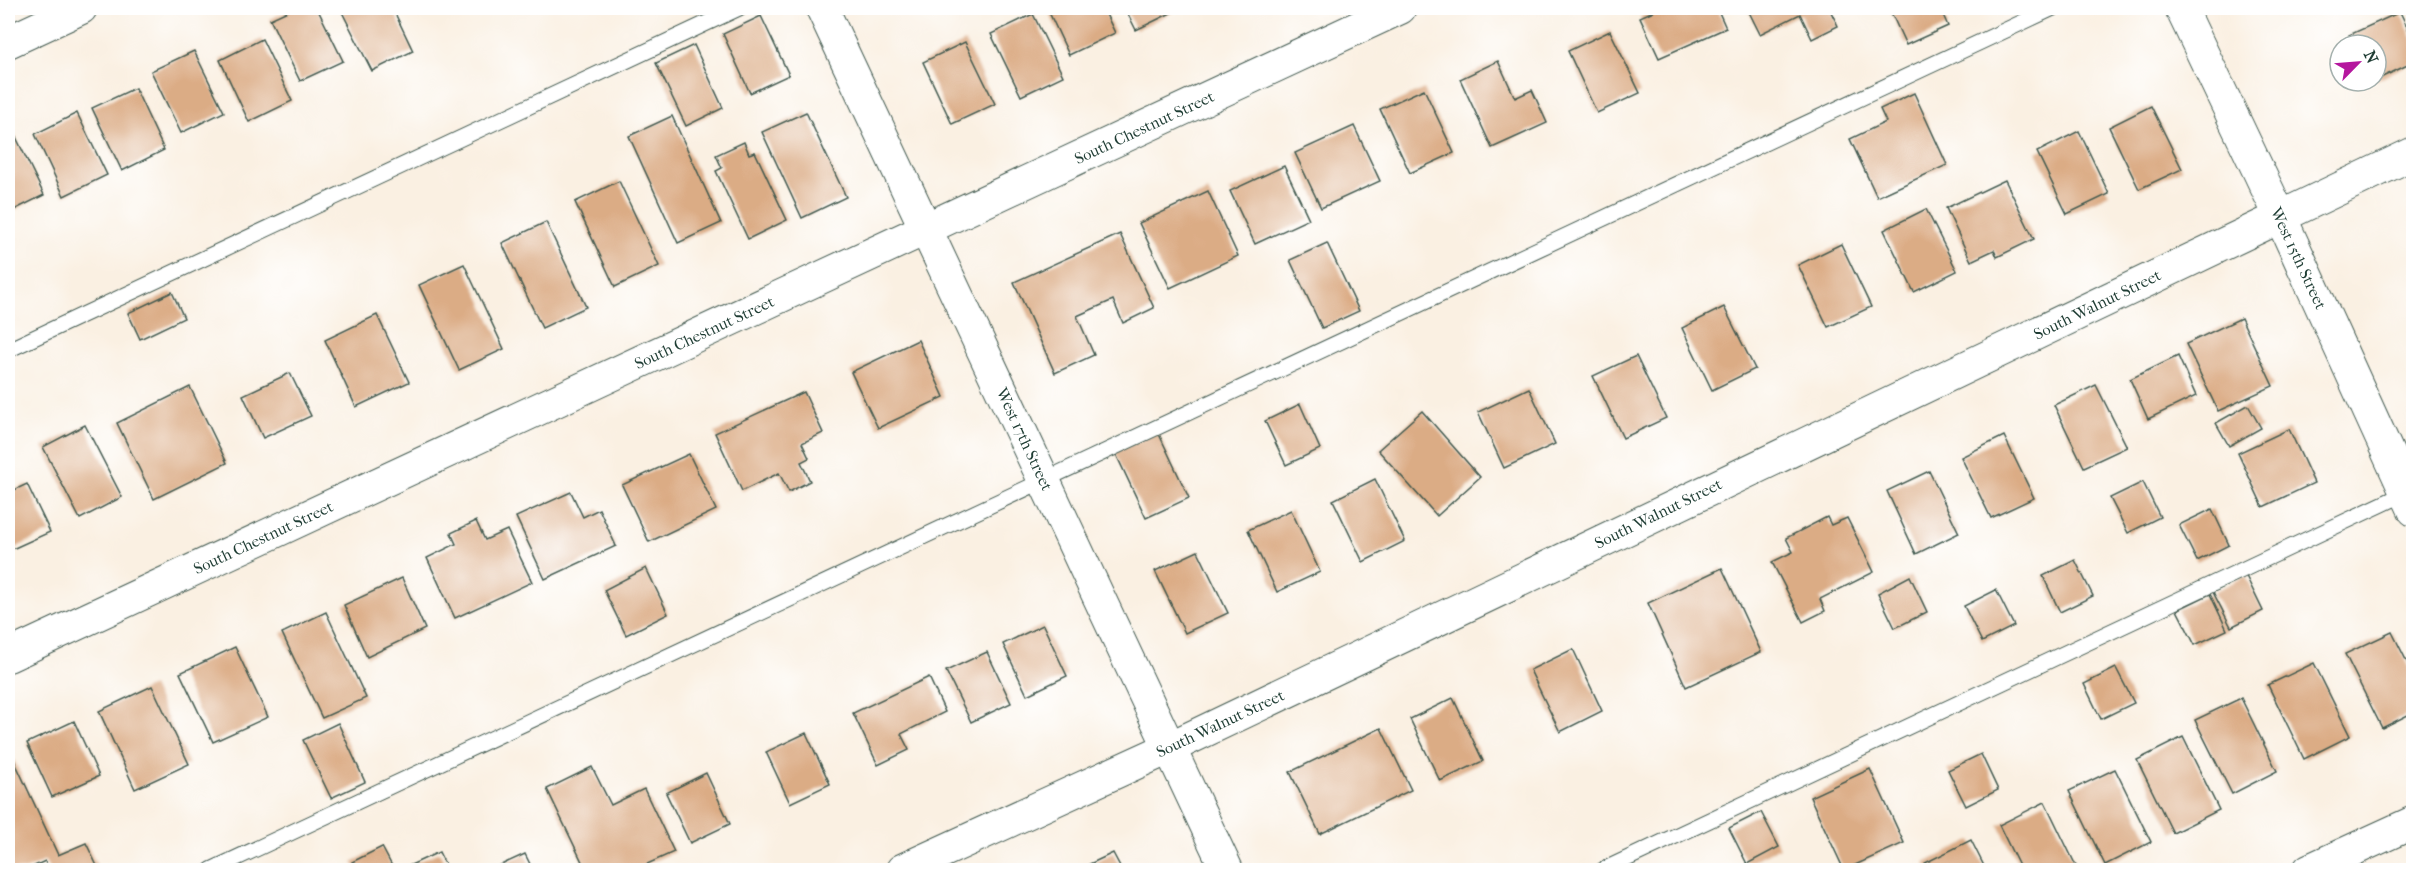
<svg xmlns="http://www.w3.org/2000/svg" width="2421" height="878" viewBox="0 0 2421 878" font-family="'IM FELL French Canon',serif">
  <style>
    .building { fill: #dbac85 }
    .lines { fill: none; stroke-linecap: round; stroke-linejoin: round }
    .lane-casing { stroke: #40584e; stroke-width: 17 }
    .street-casing { stroke: #40584e; stroke-width: 34 }
    .lane { stroke: #fff; stroke-width: 15 }
    .street { stroke: #fff; stroke-width: 32 }
    .labels { text-anchor: middle; stroke-width: 6; stroke-linejoin: round; paint-order: stroke }
    .street-label { font-size: 16px; fill: #1f3d34; stroke: #fff }
  </style>
  <rect width="100%" height="100%" fill="#fff"/>
  <filter id="ink" filterUnits="userSpaceOnUse"><feTurbulence type="fractalNoise" baseFrequency=".0167" numOctaves="2"/><feDisplacementMap in="SourceGraphic" scale="12" xChannelSelector="R" yChannelSelector="G"/><feConvolveMatrix kernelMatrix="1 2 1 2 8 2 1 2 1" color-interpolation-filters="sRGB"/></filter>
  <filter id="wash" filterUnits="userSpaceOnUse"><feTurbulence type="fractalNoise" baseFrequency=".008" numOctaves="4" result="noise"/><feDisplacementMap in="SourceGraphic" scale="24" xChannelSelector="R" yChannelSelector="G"/><feGaussianBlur stdDeviation="1.35" result="paint"/><feColorMatrix in="noise" values="0 0 0 0 0 0 0 0 0 0 0 0 0 0 0 0 0 1.4 0 .05"/><feComposite in="paint" operator="in"/></filter>
  <g filter="url(#wash)">
    <rect width="100%" height="100%" fill="#faf0e2"/>
    <g id="blocks">
      <g class="building">
        <path d="M294,8H317L343,61L300,81L270,19Z"/>
        <path d="M340,8H397L393,9L413,51L372,71Z"/>
        <path d="M1047,8H1103L1115,33L1069,55Z"/>
        <path d="M1125,8H1181L1136,30Z"/>
        <path d="M1660,8H1717L1726,28L1659,58L1640,17Z"/>
        <path d="M1747,8H1829L1838,26L1812,39L1800,14L1760,34Z"/>
        <path d="M1889,8H1940L1948,26L1906,45Z"/>
        <path d="M2400,12L2414,41V62L2376,80V45H2354L2349,35Z"/>
        <path d="M1033,14L1063,76L1021,96L991,34Z"/>
        <path d="M761,16L789,75L750,93L723,34Z"/>
        <path d="M1610,31L1640,93L1597,113L1568,51Z"/>
        <path d="M262,39L292,101L249,122L220,60Z"/>
        <path d="M965,42L995,104L952,124L923,62Z"/>
        <path d="M694,45L723,108L686,126L656,63Z"/>
        <path d="M194,51L224,112L181,133L151,71Z"/>
        <path d="M1498,61L1515,98L1532,90L1547,123L1492,148L1460,79Z"/>
        <path d="M135,88L164,150L122,171L92,108Z"/>
        <path d="M1424,89L1454,153L1410,173L1380,109Z"/>
        <path d="M1914,93L1947,165L1877,197L1850,139L1886,122L1880,109Z"/>
        <path d="M2151,106L2182,169L2139,189L2109,127Z"/>
        <path d="M806,112L846,197L802,218L762,132Z"/>
        <path d="M77,113L107,175L64,196L35,134Z"/>
        <path d="M672,116L721,223L678,243L629,136Z"/>
        <path d="M1354,126L1380,181L1321,208L1295,153Z"/>
        <path d="M2079,131L2109,194L2067,214L2037,152Z"/>
        <path d="M14,133L44,195L8,213V136Z"/>
        <path d="M744,142L749,154L755,152L787,220L748,239L716,171L722,168L716,155Z"/>
        <path d="M1284,166L1309,219L1255,244L1230,191Z"/>
        <path d="M2005,180L2034,239L1997,257L1994,250L1971,261L1946,208Z"/>
        <path d="M619,181L659,266L615,287L575,202Z"/>
        <path d="M1208,191L1238,256L1170,288L1139,223Z"/>
        <path d="M1926,209L1957,271L1914,292L1884,230Z"/>
        <path d="M546,222L586,307L542,328L502,243Z"/>
        <path d="M1120,234L1154,308L1123,323L1113,300L1077,316L1094,355L1055,373L1014,282Z"/>
        <path d="M1327,243L1359,311L1322,328L1290,260Z"/>
        <path d="M1841,244L1871,307L1828,327L1798,265Z"/>
        <path d="M464,264L504,349L459,370L419,285Z"/>
        <path d="M172,292L184,318L140,339L128,313Z"/>
        <path d="M1724,307L1755,369L1712,390L1682,328Z"/>
        <path d="M377,315L409,382L356,407L325,340Z"/>
        <path d="M2241,318L2273,386L2218,411L2186,344Z"/>
        <path d="M918,340L944,397L878,428L851,372Z"/>
        <path d="M1636,356L1666,418L1623,438L1593,376Z"/>
        <path d="M2178,356L2196,396L2148,419L2130,379Z"/>
        <path d="M290,373L311,416L263,438L243,395Z"/>
        <path d="M2096,385L2127,447L2084,467L2054,405Z"/>
        <path d="M190,387L227,463L154,499L117,423Z"/>
        <path d="M1529,388L1555,444L1504,468L1478,412Z"/>
        <path d="M804,392L823,433L802,443L809,458L801,462L810,481L789,492L779,473L742,491L715,433Z"/>
        <path d="M1300,404L1320,449L1286,465L1265,421Z"/>
        <path d="M2248,405L2261,428L2229,446L2216,423Z"/>
        <path d="M1422,411L1480,477L1437,516L1378,450Z"/>
        <path d="M85,425L122,497L80,519L43,447Z"/>
        <path d="M2289,429L2314,483L2263,507L2238,453Z"/>
        <path d="M1158,432L1189,498L1146,518L1115,452Z"/>
        <path d="M2004,436L2034,498L1991,518L1961,457Z"/>
        <path d="M689,454L716,510L649,542L622,485Z"/>
        <path d="M1929,471L1959,533L1916,554L1887,491Z"/>
        <path d="M1375,479L1405,541L1363,562L1333,500Z"/>
        <path d="M2143,482L2160,517L2128,533L2110,498Z"/>
        <path d="M27,484L50,532L8,551V493Z"/>
        <path d="M571,492L583,517L599,509L616,546L545,579L516,517Z"/>
        <path d="M2212,509L2229,545L2197,561L2179,525Z"/>
        <path d="M1291,510L1320,572L1277,592L1248,530Z"/>
        <path d="M1827,517L1831,525L1847,518L1874,572L1820,599L1825,611L1803,622L1772,562L1793,552L1786,538Z"/>
        <path d="M476,521L485,540L507,530L532,582L455,618L427,558L456,544L451,533Z"/>
        <path d="M1198,551L1228,613L1185,633L1155,571Z"/>
        <path d="M2075,560L2093,596L2060,612L2043,576Z"/>
        <path d="M646,568L668,614L626,635L604,590Z"/>
        <path d="M1722,568L1761,652L1686,687L1648,603Z"/>
        <path d="M1910,576L1927,612L1895,628L1878,593Z"/>
        <path d="M2246,576L2263,611L2231,627L2213,592Z"/>
        <path d="M402,578L425,629L367,657L344,605Z"/>
        <path d="M1996,590L2014,626L1982,642L1964,606Z"/>
        <path d="M2210,594L2227,630L2195,645L2177,610Z"/>
        <path d="M326,612L366,698L322,718L282,633Z"/>
        <path d="M1043,625L1067,676L1027,695L1003,644Z"/>
        <path d="M2392,632L2414,676V712L2382,728L2345,654Z"/>
        <path d="M235,647L268,717L213,742L180,673Z"/>
        <path d="M1573,649L1602,711L1560,732L1530,670Z"/>
        <path d="M987,652L1011,703L971,722L946,671Z"/>
        <path d="M2314,663L2350,736L2304,759L2268,685Z"/>
        <path d="M2116,668L2134,703L2101,719L2084,684Z"/>
        <path d="M929,677L945,712L901,734L909,750L878,765L853,713Z"/>
        <path d="M152,686L189,764L135,789L99,711Z"/>
        <path d="M1453,698L1483,761L1440,781L1410,719Z"/>
        <path d="M2241,698L2277,771L2232,794L2195,720Z"/>
        <path d="M74,721L99,776L52,797L27,743Z"/>
        <path d="M338,723L365,782L331,798L303,740Z"/>
        <path d="M1381,728L1411,790L1320,834L1290,772Z"/>
        <path d="M806,733L830,784L790,803L766,752Z"/>
        <path d="M2183,737L2219,810L2173,833L2137,760Z"/>
        <path d="M8,747L58,855L86,843L99,870H49L45,861L26,870H12L8,860Z"/>
        <path d="M1981,754L1998,790L1966,806L1948,770Z"/>
        <path d="M592,767L611,805L644,789L674,852L634,870H586L547,789Z"/>
        <path d="M1870,769L1904,843L1844,870L1810,797Z"/>
        <path d="M2115,769L2151,842L2105,865L2069,791Z"/>
        <path d="M706,773L730,824L690,843L666,793Z"/>
        <path d="M2045,802L2078,870H2021L1999,825Z"/>
        <path d="M1761,812L1779,847L1747,864L1729,828Z"/>
        <path d="M1971,840L1986,870H1928L1925,863Z"/>
        <path d="M382,847L394,870H357L352,862Z"/>
        <path d="M439,852L448,870H400Z"/>
        <path d="M1113,853L1122,870H1077Z"/>
        <path d="M525,854L533,870H490Z"/>
      </g>
    </g>
  </g>
  <g filter="url(#ink)">
    <use href="#blocks" fill-opacity="0" stroke="#40584e" stroke-width="1.5"/>
    <g class="lines">
      <defs>
        <g id="lane">
          <path d="M8,350L739,8"/>
          <path d="M211,870L2053,8"/>
          <path d="M1603,870L2406,493"/>
        </g>
        <g id="street">
          <path d="M822,8L1227,870"/>
          <path d="M2181,8L2280,216L2414,510"/>
          <path d="M8,42L81,8"/>
          <path d="M8,656L1400,8"/>
          <path d="M902,870L1169,748L2414,153"/>
          <path d="M2309,870L2414,822"/>
        </g>
      </defs>
      <use href="#lane" class="lane-casing"/>
      <use href="#street" class="street-casing"/>
      <use href="#lane" class="lane"/>
      <use href="#street" class="street"/>
    </g>
  </g>
  <g class="labels">
    <g class="street-label">
      <text transform="translate(1144 127) rotate(-25)" y="6">South Chestnut Street</text>
      <text transform="translate(2299 258) rotate(65)" y="6">West 15th Street</text>
      <text transform="translate(2097 304) rotate(-26)" y="6">South Walnut Street</text>
      <text transform="translate(704 332) rotate(-25)" y="6">South Chestnut Street</text>
      <text transform="translate(1025 439) rotate(65)" y="6">West 17th Street</text>
      <text transform="translate(1658 513) rotate(-26)" y="6">South Walnut Street</text>
      <text transform="translate(263 537) rotate(-25)" y="6">South Chestnut Street</text>
      <text transform="translate(1220 723) rotate(-25)" y="6">South Walnut Street</text>
    </g>
  </g>
  <rect width="2421" height="878" fill="none" stroke="#fff" stroke-width="30"/>
  <g transform="translate(2358 63) rotate(65)"><circle r="28" fill="#ffffff" stroke="#a5b1ae" stroke-width="1.5"/>
  <path d="M0-4.5L10 22L0 15L-10 22Z" fill="#b5179e"/>
  <text y="-9" font-size="16" font-weight="bold" text-anchor="middle" fill="#1f3d34">N</text>
  </g>
</svg>
